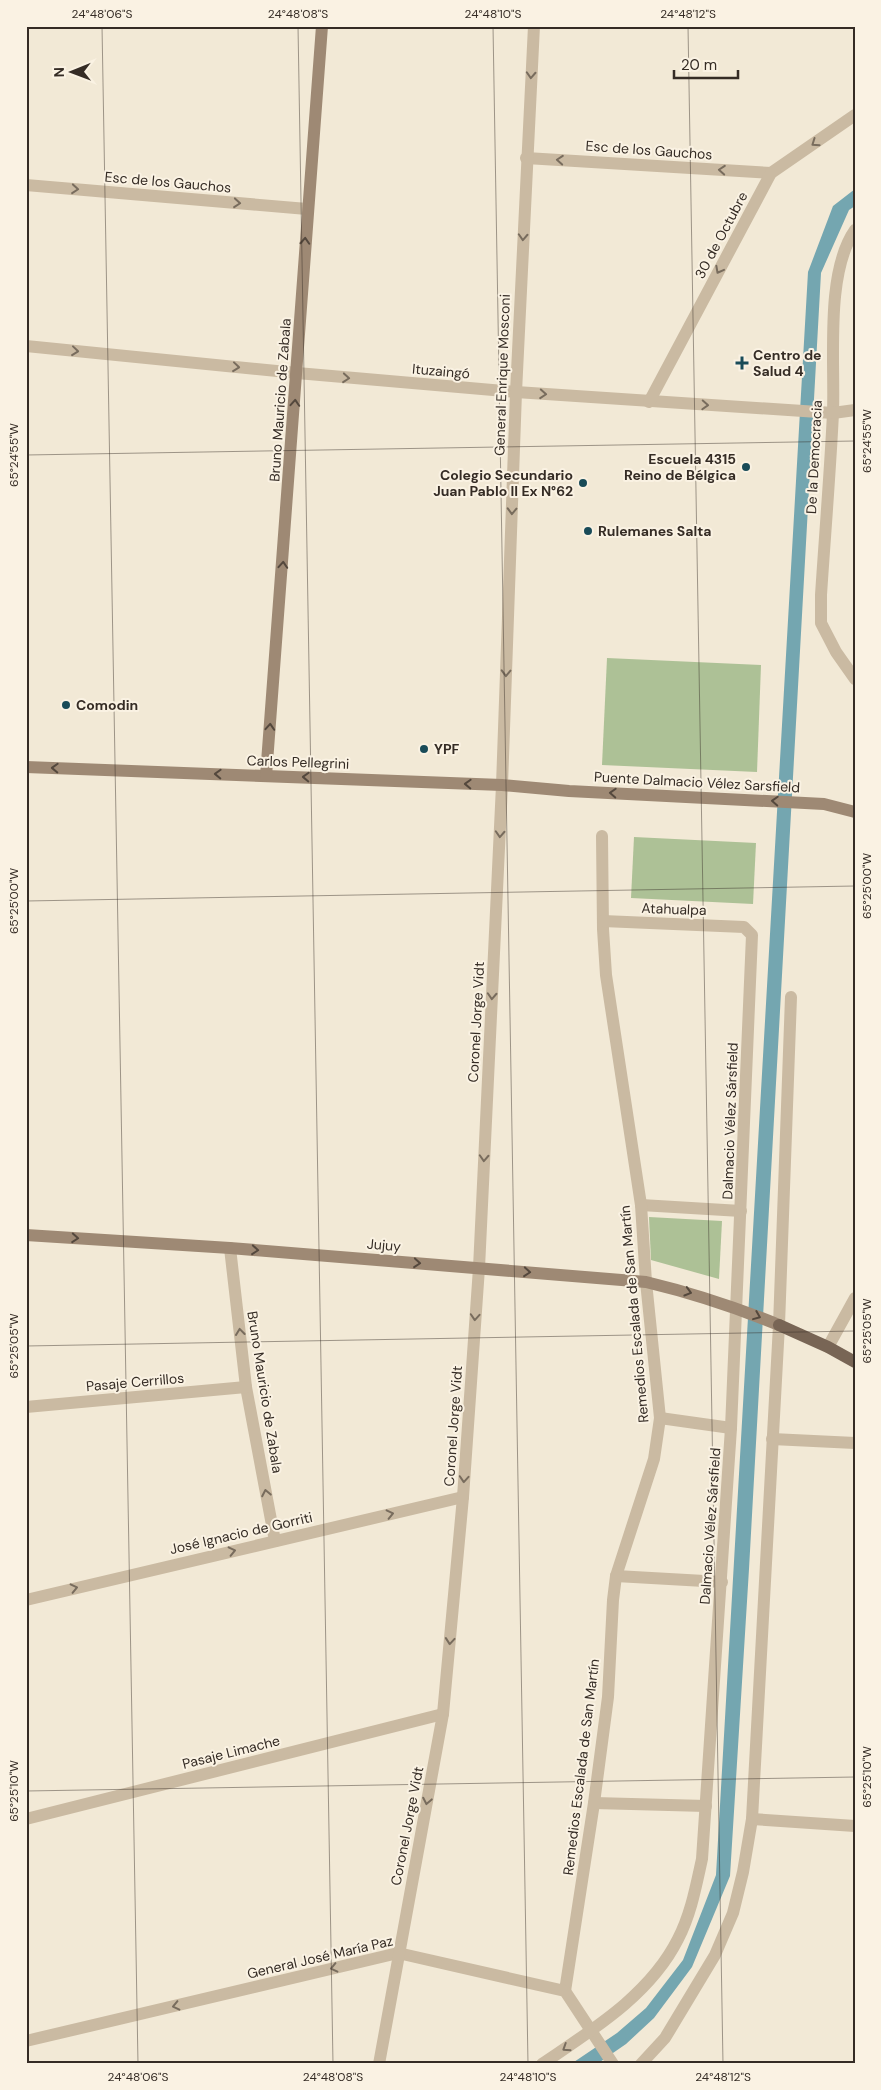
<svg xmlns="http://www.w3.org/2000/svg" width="881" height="2090" viewBox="0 0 881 2090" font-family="'DM Sans',sans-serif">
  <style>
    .green { fill: #adc196 }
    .water { fill: #74a6b0 }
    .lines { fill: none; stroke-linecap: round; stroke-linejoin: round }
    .street { stroke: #cabaa2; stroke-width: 12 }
    .secondary { stroke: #9e8974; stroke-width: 12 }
    .primary { stroke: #786555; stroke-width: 12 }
    .oneway { stroke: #786c5d }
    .oneway2 { stroke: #54483d }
    .ticks { fill: none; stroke: #352c25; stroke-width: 1; stroke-opacity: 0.45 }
    .poi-dot { fill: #194b58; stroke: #faf2e3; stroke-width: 2 }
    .labels { text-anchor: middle; stroke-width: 4; stroke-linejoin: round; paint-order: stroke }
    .street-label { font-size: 14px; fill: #352c25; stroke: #faf2e3 }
    .poi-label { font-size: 14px; font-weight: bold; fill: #352c25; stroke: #faf2e3; text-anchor: start }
    .neatline { fill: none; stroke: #352c25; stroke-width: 2 }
    .ticks-label { font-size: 12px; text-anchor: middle; fill: #352c25 }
  </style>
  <rect width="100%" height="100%" fill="#f2e9d6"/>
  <g class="green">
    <path d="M607,658L761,665L757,772L602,765Z"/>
    <path d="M634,837L756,843L753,904L631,898Z"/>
    <path d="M649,1217L722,1221L719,1279L651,1260Z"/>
  </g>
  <path class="water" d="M855,189V206L849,210L821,273L749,1569L730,1876L692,1967L654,2018L626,2044L597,2064H571L617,2033L646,2008L683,1960L716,1875L808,272L833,206Z"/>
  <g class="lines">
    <g class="street">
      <path d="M526,158L771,173"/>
      <path d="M26,185L307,209"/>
      <path d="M855,230C825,273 835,361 833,413C830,474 825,534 821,595V623L836,652L855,679"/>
      <path d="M26,346L297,373L516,392L833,413L855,410"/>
      <path d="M649,402L771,173L855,115"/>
      <path d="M641,1205L741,1211"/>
      <path d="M230,1248L246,1387L275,1541"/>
      <path d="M828,1347L855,1298"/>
      <path d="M26,1407L246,1387"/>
      <path d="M660,1418L731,1428"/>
      <path d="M772,1439L855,1443"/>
      <path d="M616,1576L722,1582"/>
      <path d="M26,1600L463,1497"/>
      <path d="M594,1803L706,1806"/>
      <path d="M26,1819L443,1714"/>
      <path d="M752,1819L855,1826"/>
      <path d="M565,1991L594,1803L608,1697L613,1600L616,1576L654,1459L660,1418L646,1282L641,1205L606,975L603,929L602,836"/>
      <path d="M26,2041L398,1953L565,1991L613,2064"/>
      <path d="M379,2064L443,1714L463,1497L479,1268L502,785L516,392L534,26"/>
      <path d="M542,2064C592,2030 650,1995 678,1939C691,1914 696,1886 702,1859L731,1428L752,935L744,927L603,921"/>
      <path d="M641,2064L665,2038L715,1955L733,1913L743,1872L752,1819L779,1325L791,997"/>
    </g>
    <g class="secondary">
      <path d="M26,767L502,785L569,791L824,804L855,812"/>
      <path d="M266,776L322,26"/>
      <path d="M26,1235L230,1248L646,1282C692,1293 735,1307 779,1325"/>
    </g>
    <path class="primary" d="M779,1325L828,1347L855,1362"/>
  </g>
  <defs><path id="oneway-chevron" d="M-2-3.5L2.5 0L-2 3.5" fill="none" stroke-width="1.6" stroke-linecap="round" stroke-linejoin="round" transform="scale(1.25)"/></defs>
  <g class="oneway">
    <use href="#oneway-chevron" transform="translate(531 75) rotate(93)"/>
    <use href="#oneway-chevron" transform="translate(815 143) rotate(145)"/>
    <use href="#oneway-chevron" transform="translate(560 160) rotate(-176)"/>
    <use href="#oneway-chevron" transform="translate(722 170) rotate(-176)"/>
    <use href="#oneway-chevron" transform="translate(75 189) rotate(5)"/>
    <use href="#oneway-chevron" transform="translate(237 203) rotate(5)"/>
    <use href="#oneway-chevron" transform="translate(523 237) rotate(93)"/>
    <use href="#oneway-chevron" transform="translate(719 270) rotate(118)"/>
    <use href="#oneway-chevron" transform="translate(75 351) rotate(6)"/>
    <use href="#oneway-chevron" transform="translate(236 367) rotate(6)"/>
    <use href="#oneway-chevron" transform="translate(346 378) rotate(5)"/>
    <use href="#oneway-chevron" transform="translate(543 394) rotate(4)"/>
    <use href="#oneway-chevron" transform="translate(705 405) rotate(3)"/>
    <use href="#oneway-chevron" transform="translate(512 511) rotate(92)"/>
    <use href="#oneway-chevron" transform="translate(506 673) rotate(92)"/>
    <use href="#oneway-chevron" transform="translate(500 834) rotate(93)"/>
    <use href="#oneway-chevron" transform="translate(492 996) rotate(93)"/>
    <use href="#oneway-chevron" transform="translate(484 1158) rotate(93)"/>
    <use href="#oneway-chevron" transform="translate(475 1317) rotate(94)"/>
    <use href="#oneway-chevron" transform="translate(240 1332) rotate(-97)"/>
    <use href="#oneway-chevron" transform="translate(464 1479) rotate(94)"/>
    <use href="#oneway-chevron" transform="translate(266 1493) rotate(-101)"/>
    <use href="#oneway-chevron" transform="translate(390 1514) rotate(-13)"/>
    <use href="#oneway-chevron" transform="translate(232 1551) rotate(-13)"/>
    <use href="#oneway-chevron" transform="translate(74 1588) rotate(-13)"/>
    <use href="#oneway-chevron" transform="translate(450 1641) rotate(95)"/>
    <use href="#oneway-chevron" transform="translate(427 1801) rotate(101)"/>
    <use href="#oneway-chevron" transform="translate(334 1968) rotate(167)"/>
    <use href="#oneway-chevron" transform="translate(176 2006) rotate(167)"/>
    <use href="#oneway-chevron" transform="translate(566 2048) rotate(147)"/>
  </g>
  <g class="oneway2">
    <use href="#oneway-chevron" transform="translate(305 241) rotate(-87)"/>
    <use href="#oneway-chevron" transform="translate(295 403) rotate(-86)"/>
    <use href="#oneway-chevron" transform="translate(283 565) rotate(-86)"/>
    <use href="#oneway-chevron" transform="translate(270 727) rotate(-86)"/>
    <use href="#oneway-chevron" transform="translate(55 768) rotate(-178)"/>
    <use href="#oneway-chevron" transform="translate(218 774) rotate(-178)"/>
    <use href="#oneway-chevron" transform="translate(306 777) rotate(-178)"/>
    <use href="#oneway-chevron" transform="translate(468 784) rotate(-178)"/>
    <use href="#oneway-chevron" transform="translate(613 793) rotate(-177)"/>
    <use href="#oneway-chevron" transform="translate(775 801) rotate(-177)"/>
    <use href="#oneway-chevron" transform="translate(75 1238) rotate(4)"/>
    <use href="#oneway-chevron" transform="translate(255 1250) rotate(5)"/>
    <use href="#oneway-chevron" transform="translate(417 1263) rotate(5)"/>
    <use href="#oneway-chevron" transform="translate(527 1272) rotate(5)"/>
    <use href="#oneway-chevron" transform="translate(688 1292) rotate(16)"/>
    <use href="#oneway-chevron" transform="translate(757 1316) rotate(22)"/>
  </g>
  <path class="ticks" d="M102,26L138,2064M298,26L333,2064M493,26L528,2064M688,26L723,2064M26,455L855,441M26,901L855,886M26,1346L855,1331M26,1791L855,1777"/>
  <g class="poi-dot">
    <path d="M739.5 355.5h5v5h5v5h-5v5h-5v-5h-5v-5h5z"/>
    <circle cx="746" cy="467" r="5"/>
    <circle cx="583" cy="483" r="5"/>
    <circle cx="588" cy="531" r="5"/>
    <circle cx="66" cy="705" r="5"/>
    <circle cx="424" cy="749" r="5"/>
  </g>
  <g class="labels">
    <g class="street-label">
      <text transform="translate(649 150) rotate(4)" y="5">Esc de los Gauchos</text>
      <text transform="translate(168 182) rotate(5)" y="5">Esc de los Gauchos</text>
      <text transform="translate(721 235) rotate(-62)" y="5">30 de Octubre</text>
      <text transform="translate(441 371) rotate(5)" y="5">Ituzaingó</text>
      <text transform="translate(502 375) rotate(-88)" y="5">General Enrique Mosconi</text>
      <text transform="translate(280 400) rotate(-86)" y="5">Bruno Mauricio de Zabala</text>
      <text transform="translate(814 457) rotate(-87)" y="5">De la Democracia</text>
      <text transform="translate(298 762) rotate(2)" y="5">Carlos Pellegrini</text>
      <text transform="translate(697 782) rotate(3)" y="5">Puente Dalmacio Vélez Sarsfield</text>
      <text transform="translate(674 909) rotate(2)" y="5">Atahualpa</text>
      <text transform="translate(476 1022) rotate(-87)" y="5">Coronel Jorge Vidt</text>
      <text transform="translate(730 1121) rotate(-88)" y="5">Dalmacio Vélez Sársfield</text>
      <text transform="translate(384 1245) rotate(5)" y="5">Jujuy</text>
      <text transform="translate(634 1314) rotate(-95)" y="5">Remedios Escalada de San Martín</text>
      <text transform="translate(135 1382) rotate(-5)" y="5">Pasaje Cerrillos</text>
      <text transform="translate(265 1392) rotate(81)" y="5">Bruno Mauricio de Zabala</text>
      <text transform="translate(453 1426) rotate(-86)" y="5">Coronel Jorge Vidt</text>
      <text transform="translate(710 1526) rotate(-86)" y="5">Dalmacio Vélez Sársfield</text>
      <text transform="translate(241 1533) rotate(-13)" y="5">José Ignacio de Gorriti</text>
      <text transform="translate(231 1752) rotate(-14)" y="5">Pasaje Limache</text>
      <text transform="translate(581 1767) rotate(-83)" y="5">Remedios Escalada de San Martín</text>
      <text transform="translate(407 1826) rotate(-79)" y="5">Coronel Jorge Vidt</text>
      <text transform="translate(320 1957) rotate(-13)" y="5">General José María Paz</text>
    </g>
    <g class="poi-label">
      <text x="753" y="360">Centro de<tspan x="753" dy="16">Salud 4</tspan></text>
      <text x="736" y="464" text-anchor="end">Escuela 4315<tspan x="736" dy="16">Reino de Bélgica</tspan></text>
      <text x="573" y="480" text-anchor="end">Colegio Secundario<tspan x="573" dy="16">Juan Pablo II Ex N°62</tspan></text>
      <text x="598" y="536">Rulemanes Salta</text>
      <text x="76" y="710">Comodin</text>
      <text x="434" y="754">YPF</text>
    </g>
  </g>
  <rect width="881" height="2090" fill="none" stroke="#faf2e3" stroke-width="55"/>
  <g transform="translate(72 72) rotate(269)" stroke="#faf2e3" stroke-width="4" paint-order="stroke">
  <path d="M0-4L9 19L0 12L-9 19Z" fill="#352c25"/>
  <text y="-8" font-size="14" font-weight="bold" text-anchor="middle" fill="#352c25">N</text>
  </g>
  <path d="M674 70v8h64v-8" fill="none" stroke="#352c25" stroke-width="2.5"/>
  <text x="681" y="70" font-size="15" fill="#352c25" stroke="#faf2e3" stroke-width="4" paint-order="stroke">20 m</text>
  <rect x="28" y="28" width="826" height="2034" class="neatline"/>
  <g class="ticks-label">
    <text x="102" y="18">24°48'06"S</text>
    <text x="298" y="18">24°48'08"S</text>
    <text x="493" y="18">24°48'10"S</text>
    <text x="688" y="18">24°48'12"S</text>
    <text transform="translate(867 441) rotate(-90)" y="4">65°24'55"W</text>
    <text transform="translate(14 455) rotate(-90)" y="4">65°24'55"W</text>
    <text transform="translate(867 886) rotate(-90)" y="4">65°25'00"W</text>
    <text transform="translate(14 901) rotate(-90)" y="4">65°25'00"W</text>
    <text transform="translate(867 1331) rotate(-90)" y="4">65°25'05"W</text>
    <text transform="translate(14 1346) rotate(-90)" y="4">65°25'05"W</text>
    <text transform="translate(867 1777) rotate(-90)" y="4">65°25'10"W</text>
    <text transform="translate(14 1791) rotate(-90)" y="4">65°25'10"W</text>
    <text x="138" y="2081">24°48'06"S</text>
    <text x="333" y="2081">24°48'08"S</text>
    <text x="528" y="2081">24°48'10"S</text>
    <text x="723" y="2081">24°48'12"S</text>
  </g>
</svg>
